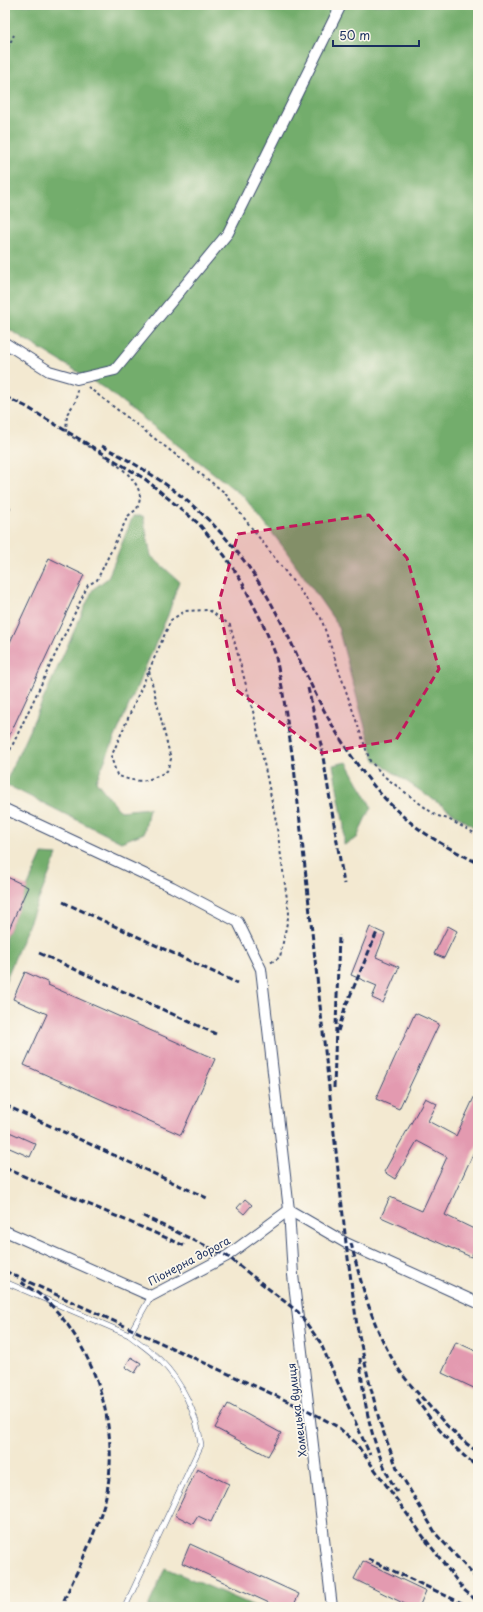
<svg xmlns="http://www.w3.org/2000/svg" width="483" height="1612" viewBox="0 0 483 1612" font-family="'Playpen Sans',sans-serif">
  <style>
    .forest { fill: #73ad6c; stroke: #476e65 }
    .building { fill: #e39ab0 }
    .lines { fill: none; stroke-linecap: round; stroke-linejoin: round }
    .lane-casing { stroke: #3b4b6f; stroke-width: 6 }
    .street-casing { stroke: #3b4b6f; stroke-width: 12 }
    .path { stroke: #3b4b6f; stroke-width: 2; stroke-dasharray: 3 3; stroke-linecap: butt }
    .lane { stroke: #fff; stroke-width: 5 }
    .street { stroke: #fff; stroke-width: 10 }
    .rail { stroke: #1b2f5e; stroke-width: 3; stroke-dasharray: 6 3; stroke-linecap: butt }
    .marked { fill: #c2185b; fill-opacity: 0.2; stroke: #c2185b; stroke-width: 3; stroke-dasharray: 8 5; stroke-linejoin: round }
    .labels { text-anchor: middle; stroke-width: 3.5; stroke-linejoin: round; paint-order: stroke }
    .street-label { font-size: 11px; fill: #1b2f5e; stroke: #fbf7ec }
  </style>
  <rect width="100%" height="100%" fill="#fbf7ec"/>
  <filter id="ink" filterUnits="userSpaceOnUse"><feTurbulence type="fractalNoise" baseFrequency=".025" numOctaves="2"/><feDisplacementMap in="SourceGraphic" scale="8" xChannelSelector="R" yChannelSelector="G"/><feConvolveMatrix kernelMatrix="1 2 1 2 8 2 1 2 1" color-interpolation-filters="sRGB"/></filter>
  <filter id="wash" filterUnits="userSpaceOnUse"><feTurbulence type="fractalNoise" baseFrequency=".012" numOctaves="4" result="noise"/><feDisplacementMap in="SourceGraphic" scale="16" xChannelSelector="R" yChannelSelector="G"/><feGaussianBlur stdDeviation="0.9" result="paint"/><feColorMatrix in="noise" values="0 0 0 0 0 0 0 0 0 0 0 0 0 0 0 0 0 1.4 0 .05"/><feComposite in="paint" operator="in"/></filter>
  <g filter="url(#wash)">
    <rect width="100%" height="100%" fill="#f3e9d1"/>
    <g class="forest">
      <path d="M5,5H478V830L375,760L363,720L337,624L284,548L244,497L107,390L5,327Z"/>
      <path d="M133,516H143L151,556L179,581L168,615L96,781L120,811L149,808L144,833L121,842L5,784L93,589L108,578Z"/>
      <path d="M347,762L372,808L365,819L357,838L344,845V826L333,765Z"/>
      <path d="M42,854L57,855L5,982V938Z"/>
      <path d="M165,1568L257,1607H148Z"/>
    </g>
    <g id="blocks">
      <g class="building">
        <path d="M49,558L84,575L5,745V653Z"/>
        <path d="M5,876L28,887L5,938Z"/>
        <path d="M448,926L457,931L444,958L434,954Z"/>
        <path d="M370,927L385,934L376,957L399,967L383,1003L372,998L377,986L351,975Z"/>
        <path d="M25,972L49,983L48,985L215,1059L181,1135L24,1065L47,1014L13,999Z"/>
        <path d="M415,1013L439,1024L399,1109L376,1099Z"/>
        <path d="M478,1089V1143L445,1215L478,1231V1242L471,1257L381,1217L390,1197L422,1211L447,1157L417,1141L395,1179L384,1172L425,1098L437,1104L428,1121L456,1136Z"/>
        <path d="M5,1130L36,1144L30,1157L5,1146Z"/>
        <path d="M245,1199L252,1205L244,1214L237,1208Z"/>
        <path d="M456,1342L478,1352V1390L442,1373Z"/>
        <path d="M131,1357L141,1363L135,1373L125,1367Z"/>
        <path d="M228,1404L281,1433L268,1456L215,1428Z"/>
        <path d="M197,1469L229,1484L211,1522L198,1516L193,1524L175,1515Z"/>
        <path d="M190,1544L299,1594L293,1607H278L182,1563Z"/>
        <path d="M363,1561L426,1591L419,1607H411L354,1579Z"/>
      </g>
    </g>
  </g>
  <g filter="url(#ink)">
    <use href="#blocks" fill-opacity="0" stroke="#3b4b6f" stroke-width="1"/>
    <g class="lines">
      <defs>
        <g id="lane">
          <path d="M5,1282L129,1335"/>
          <path d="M125,1607L201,1445C197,1414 182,1382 160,1360C151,1351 139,1343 129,1335L151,1296"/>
        </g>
        <g id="street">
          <path d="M5,343L49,371L77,379L115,370L228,233L341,5"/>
          <path d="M5,809L172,887L238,922L261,969L289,1210L346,1243L478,1303"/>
          <path d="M289,1210L293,1275L332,1607"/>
          <path d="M5,1231L151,1296L227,1256L289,1210"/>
        </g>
      </defs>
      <use href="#lane" class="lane-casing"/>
      <use href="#street" class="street-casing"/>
      <g class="path">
        <path d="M5,53L14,35"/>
        <path d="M88,387L224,492L321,618L370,761L385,777L435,815L448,819L478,835"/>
        <path d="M149,671L171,759L167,771C148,782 137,784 117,775L111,757L171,620L185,611L209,610L230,625L254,715L276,821L289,913L280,957L270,963"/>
        <path d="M5,761L88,585L97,580L128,516L137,509C138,506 140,501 140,497C139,470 86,446 66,433L67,414L76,401L77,389"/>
      </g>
      <use href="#lane" class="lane"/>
      <use href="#street" class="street"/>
      <g class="rail">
        <path d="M5,397L25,406L145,479L199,524L225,556L242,582L264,626L275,653L282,687L294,767L346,1243L357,1326L368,1377L380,1423L397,1468L436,1534L478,1580"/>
        <path d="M102,446C166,479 217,518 256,578C281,616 297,657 317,697C341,744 373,794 415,826C435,841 456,852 478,863"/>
        <path d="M5,506L11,509"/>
        <path d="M308,688L321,745L344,884"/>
        <path d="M63,902L237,983"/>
        <path d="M39,953L216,1034"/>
        <path d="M338,1031L345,1008L377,932"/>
        <path d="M334,1088L339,935"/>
        <path d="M5,1105L209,1199"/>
        <path d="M5,1168L185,1246"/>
        <path d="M143,1216L227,1256L298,1312L320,1342L370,1455"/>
        <path d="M351,1243C361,1284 372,1324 393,1360C403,1378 418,1393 431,1408C445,1424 460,1440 478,1452"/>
        <path d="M5,1271L309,1411L338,1427L355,1442L428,1543"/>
        <path d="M21,1282C29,1288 39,1293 46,1300C97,1349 123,1435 104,1504C93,1540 76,1573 61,1607"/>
        <path d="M360,1358C363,1404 373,1451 397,1492"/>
        <path d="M416,1399C434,1424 453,1449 478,1467"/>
        <path d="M426,1540L463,1589L478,1602"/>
        <path d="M368,1559L470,1607"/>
      </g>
    </g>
  </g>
  <path class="marked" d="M369,515L407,558L439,669L396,740L322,753L235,689L219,602L238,534Z"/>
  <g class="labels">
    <g class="street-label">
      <text transform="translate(189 1261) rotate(-28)" y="4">Піонерна дорога</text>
      <text transform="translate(297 1410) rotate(-97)" y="4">Хомецька вулиця</text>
    </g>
  </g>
  <rect width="483" height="1612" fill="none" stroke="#fbf7ec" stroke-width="20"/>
  <path d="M333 40v6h86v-6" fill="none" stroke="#1b2f5e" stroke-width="2"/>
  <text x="339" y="40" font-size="12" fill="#1b2f5e" stroke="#fbf7ec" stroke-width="3" paint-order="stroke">50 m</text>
</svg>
